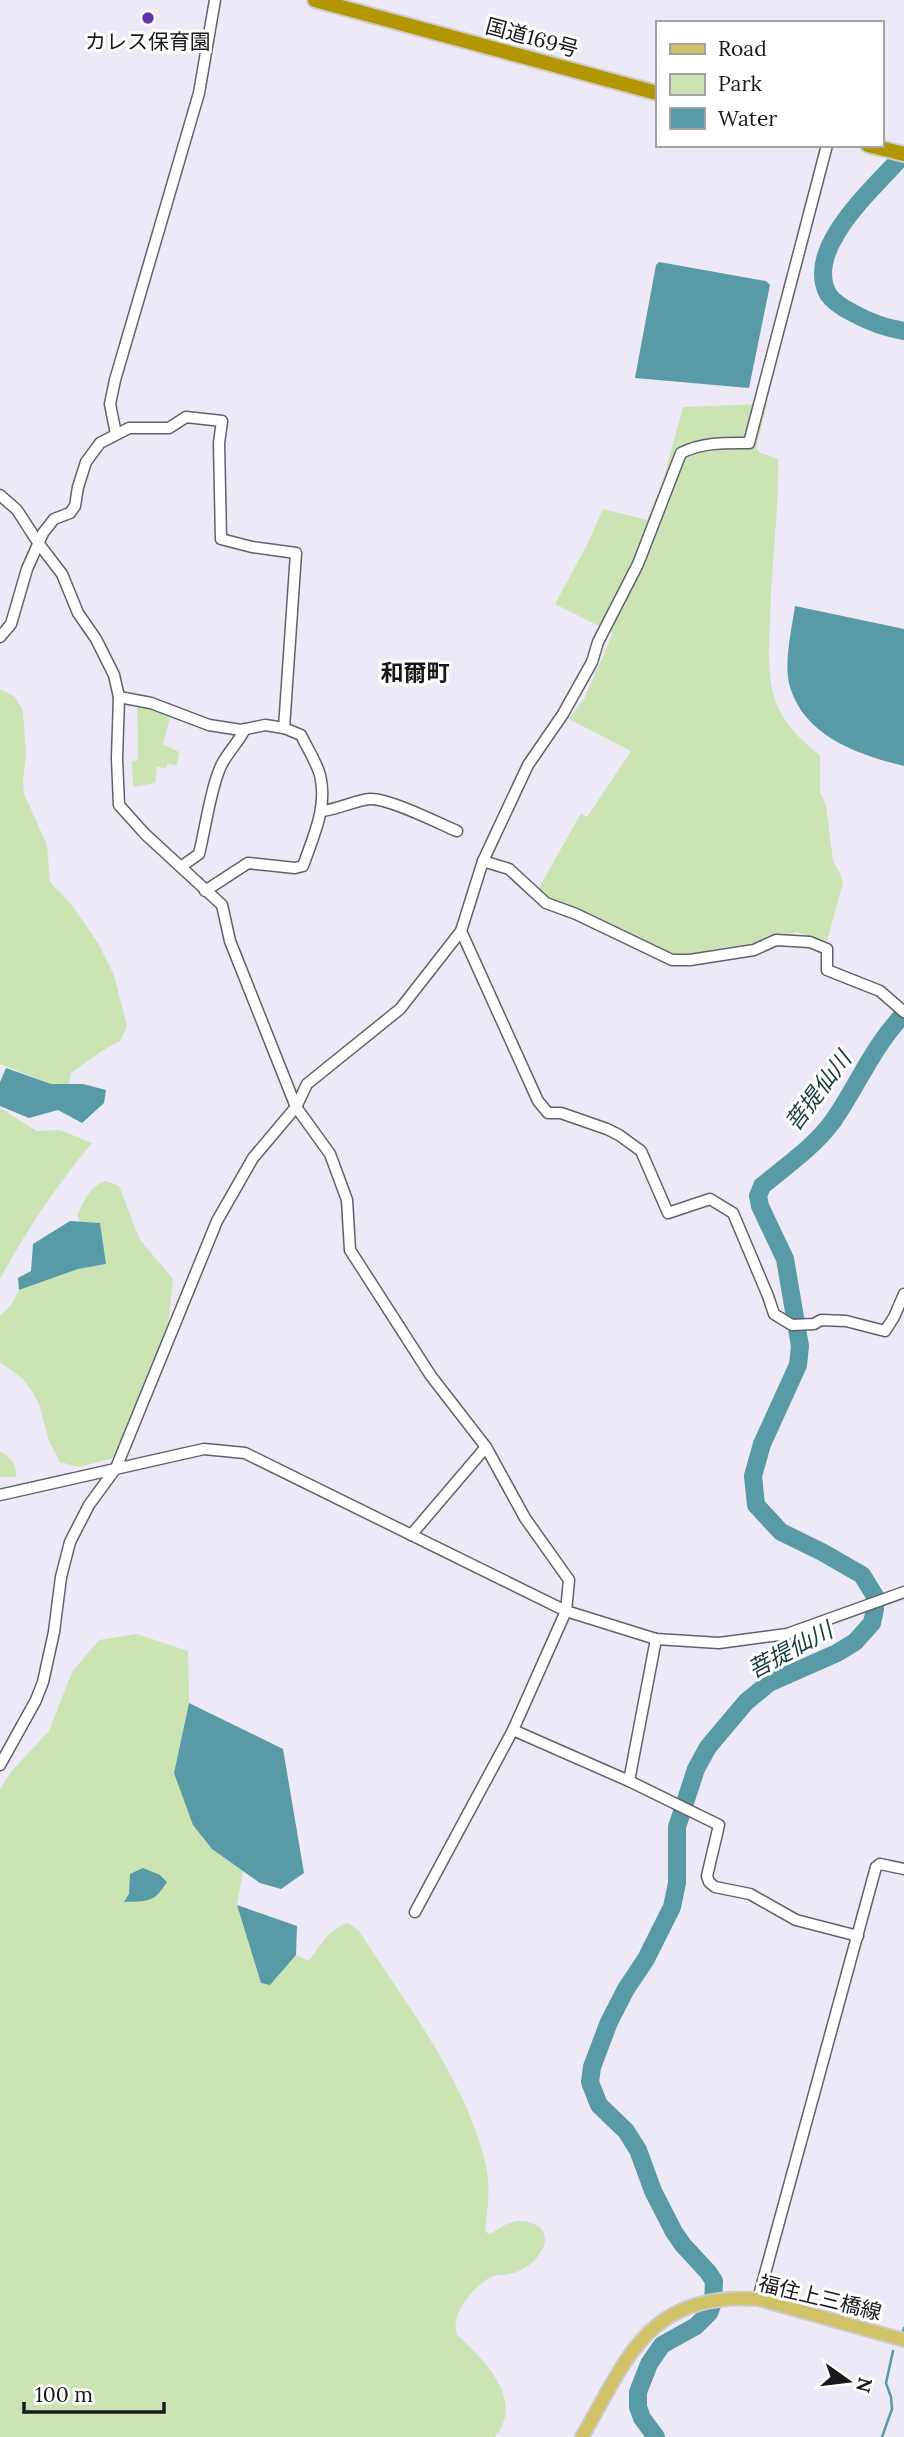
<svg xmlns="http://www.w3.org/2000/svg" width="904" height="2437" viewBox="0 0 904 2437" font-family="Lora,'Noto Sans JP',serif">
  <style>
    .green { fill: #cce4b4 }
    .water { fill: #589aa5 }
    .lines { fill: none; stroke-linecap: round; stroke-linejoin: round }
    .stream { stroke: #589aa5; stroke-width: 2.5 }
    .river { stroke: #589aa5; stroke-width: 18 }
    .minor-casing { stroke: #64606c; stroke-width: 13 }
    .major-casing { stroke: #cccccd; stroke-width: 16 }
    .highway-casing { stroke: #cccccd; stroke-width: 18 }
    .minor { stroke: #fff; stroke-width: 10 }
    .major { stroke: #d1c167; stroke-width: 12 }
    .highway { stroke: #b39702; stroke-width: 14 }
    .poi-dot { fill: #6135ad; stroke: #fff; stroke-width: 2.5 }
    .labels { text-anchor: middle; stroke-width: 6; stroke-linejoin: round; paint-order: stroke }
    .street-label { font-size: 21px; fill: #19181d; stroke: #fff }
    .poi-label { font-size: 21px; fill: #19181d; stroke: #fff }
    .neighbourhood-label { font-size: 23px; font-weight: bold; fill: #19181d; stroke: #fff }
    .water-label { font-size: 23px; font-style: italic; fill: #193a40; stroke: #fff }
  </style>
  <rect width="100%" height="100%" fill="#ede9f7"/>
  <g class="green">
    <path d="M767,404L756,448L761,453L778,459C779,513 771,567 770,621C769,646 767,672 774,696C780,720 801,741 820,755V792L826,805L833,861L840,873L843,883L827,941L796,932L776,940L713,949L700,953L681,956L660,949L596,916L551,899L539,888L581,813L587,817L631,751L569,719L585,697L613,633L555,604L587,545L603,509L647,520L662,484L683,407Z"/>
    <path d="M0,689L15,697L23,711L26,755L23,779L24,794L47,845L50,882L71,904L98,943L114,975L127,1026L120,1041L102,1051L71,1073L69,1084H51L0,1064Z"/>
    <path d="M137,700L171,713L163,744L179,752L177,766L168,763L166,769L157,766L155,783L133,787L132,761L138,760Z"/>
    <path d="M0,1108L37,1131L60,1130L92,1143C56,1186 26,1231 0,1279Z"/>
    <path d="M106,1181L119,1186L140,1240L173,1279L168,1326L131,1424L116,1457L79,1467L60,1462L49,1441L39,1404L32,1391L23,1379L0,1362V1316L12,1304L19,1290L78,1269L106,1264L100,1224L80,1222L77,1215C84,1201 90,1186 106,1181Z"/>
    <path d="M0,1452C10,1456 18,1466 16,1477H0Z"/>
    <path d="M137,1634L188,1651L189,1703L174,1773L212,1849L243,1871L237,1905L261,1983L270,1985L296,1955L309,1961C319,1947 331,1927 348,1923L359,1931C405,2003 465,2078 485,2162C491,2185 488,2209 485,2232L491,2234C505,2223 519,2216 536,2225C541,2227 544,2232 545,2238C546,2244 543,2248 540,2253C532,2266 519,2273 504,2275C499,2275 493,2275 489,2278C472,2289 448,2316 458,2336C485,2361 525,2400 495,2437H0V1789L11,1772L49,1731L72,1672L99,1640Z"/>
  </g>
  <g class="water">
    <path d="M659,262L766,281L770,285L749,388L635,378L656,265Z"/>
    <path d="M795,606L904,629V766C859,755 805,737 790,687C783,665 792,628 795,606Z"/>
    <path d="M6,1068L51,1084H83L106,1090L104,1103L82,1123L58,1110L29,1118L0,1106V1082Z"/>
    <path d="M70,1221L100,1223L106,1264L78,1269L19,1290L18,1278L31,1271L33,1244Z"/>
    <path d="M189,1703L283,1749L304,1873L281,1889L260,1883L212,1849L193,1825L174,1773Z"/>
    <path d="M143,1868L160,1875L167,1882C154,1903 148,1901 124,1902L129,1894L130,1874Z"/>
    <path d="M237,1905L297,1926L296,1955L270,1985L261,1983Z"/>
  </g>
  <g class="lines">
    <g class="stream">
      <path d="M903,2331L904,2328"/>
      <path d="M882,2437L892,2409L891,2397L886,2383L893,2351"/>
    </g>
    <g class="river">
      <path d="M904,154C878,185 803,247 828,294C833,302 845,309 853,313C869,322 886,328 904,331"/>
      <path d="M656,2437L642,2418L638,2407V2392L649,2364L662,2345L696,2326L709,2313L713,2303L714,2281L708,2272L683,2245L674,2232L653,2191L638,2150L626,2131L599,2105L590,2082L592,2067L609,2022L626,1989L646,1959L672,1907L677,1883V1827L696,1769L708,1747L746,1702L769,1683L837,1653L855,1642L872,1623L875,1609V1596L862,1575L822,1552L781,1532L756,1505L753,1476L762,1444L798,1365L800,1346L785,1259L760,1206L758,1196L762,1186C786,1166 814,1147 833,1121C858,1085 873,1046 904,1014"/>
    </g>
    <defs>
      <g id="minor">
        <path d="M116,434L110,404L115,380L199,93L215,0"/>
        <path d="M0,495L17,510L39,544L62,574L78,613L96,639L114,675L119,697L117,758L119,805L145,834L222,905L230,941L296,1107L330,1154L347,1200L350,1250L431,1376L486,1447L525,1518L569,1580L566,1611L513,1730L415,1912"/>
        <path d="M0,637L11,624L27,569L43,533L54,519L70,513L75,506L78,487L86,462L100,443L129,428H169L186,417L222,421L219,443L221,539L252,547L296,553L284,728"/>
        <path d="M119,697L151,703L209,725L241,730L265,725L284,728L301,735C307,748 316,761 320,775C328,807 313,837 303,866L295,868L248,863L205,891"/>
        <path d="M322,811C339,809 356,800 370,799C389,798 438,823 457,831"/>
        <path d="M483,861L509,869L546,903L576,914L672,960H690L754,950L776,940L810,942L827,949V970L880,991L904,1012"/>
        <path d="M182,866L199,854C205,830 212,781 223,762C230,750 239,741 245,729"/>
        <path d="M461,931L538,1101L548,1113H561L607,1129L619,1135L641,1151L668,1213L710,1199L733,1213L768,1296L774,1314L792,1325L814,1324L821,1320L846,1321L885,1331L894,1317L904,1294"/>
        <path d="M0,1495L204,1449L245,1453L566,1611L656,1639L719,1643L787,1634L904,1592"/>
        <path d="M411,1535L486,1447"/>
        <path d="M513,1730L629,1781L719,1825L707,1876L709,1882L715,1887L750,1894L796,1920L858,1936"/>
        <path d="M0,1765L36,1700L43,1682L54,1632L61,1577L70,1542L89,1505L116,1468L217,1221L253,1158L296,1107L307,1084L400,1009L461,931L483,861L528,765L563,714L592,662L598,642L638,564L681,453C703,442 724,443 749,443L827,145"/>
        <path d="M629,1781L656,1639"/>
        <path d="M758,2299L876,1867L880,1864L904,1869"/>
      </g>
      <path id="major" d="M582,2437C629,2355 648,2293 758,2299L904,2340"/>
      <g id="highway">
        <path d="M315,0L657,93"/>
        <path d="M868,145L904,154"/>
      </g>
    </defs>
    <use href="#minor" class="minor-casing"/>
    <use href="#major" class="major-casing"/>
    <use href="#highway" class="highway-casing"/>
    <use href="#minor" class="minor"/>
    <use href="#major" class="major"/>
    <use href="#highway" class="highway"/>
  </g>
  <circle class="poi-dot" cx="148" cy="18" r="7"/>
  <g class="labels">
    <g class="street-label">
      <text transform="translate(532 38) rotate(15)" y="7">国道169号</text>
      <text transform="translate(820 2298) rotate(14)" y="7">福住上三橋線</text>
    </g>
    <g class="poi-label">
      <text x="148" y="49">カレス保育園</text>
    </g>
    <g class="neighbourhood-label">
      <text x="415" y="681">和爾町</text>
    </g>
    <g class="water-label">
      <text transform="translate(818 1091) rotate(-53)" y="8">菩提仙川</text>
      <text transform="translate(790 1650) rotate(-28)" y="8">菩提仙川</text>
    </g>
  </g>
  <rect x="656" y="21" width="228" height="126" fill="#ffffff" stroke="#a3a3a5" stroke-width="2"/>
  <rect x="670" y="44" width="35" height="10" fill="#d1c167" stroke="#a3a3a5" stroke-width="2"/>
  <text x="718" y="56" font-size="21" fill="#19181d">Road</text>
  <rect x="670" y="74" width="35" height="21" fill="#cce4b4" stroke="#a3a3a5" stroke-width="2"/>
  <text x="718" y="91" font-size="21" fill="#19181d">Park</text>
  <rect x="670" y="108" width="35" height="21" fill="#589aa5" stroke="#a3a3a5" stroke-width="2"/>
  <text x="718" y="126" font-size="21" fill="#19181d">Water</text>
  <g transform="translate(848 2381) rotate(104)" stroke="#ffffff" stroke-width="5" paint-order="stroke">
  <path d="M0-5L12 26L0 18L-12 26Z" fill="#19181d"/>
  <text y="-10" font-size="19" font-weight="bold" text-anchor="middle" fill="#19181d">N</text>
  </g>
  <path d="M24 2402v10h140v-10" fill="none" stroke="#19181d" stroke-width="3.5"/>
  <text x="35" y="2402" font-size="21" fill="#19181d" stroke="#ffffff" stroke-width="5" paint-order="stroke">100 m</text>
</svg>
